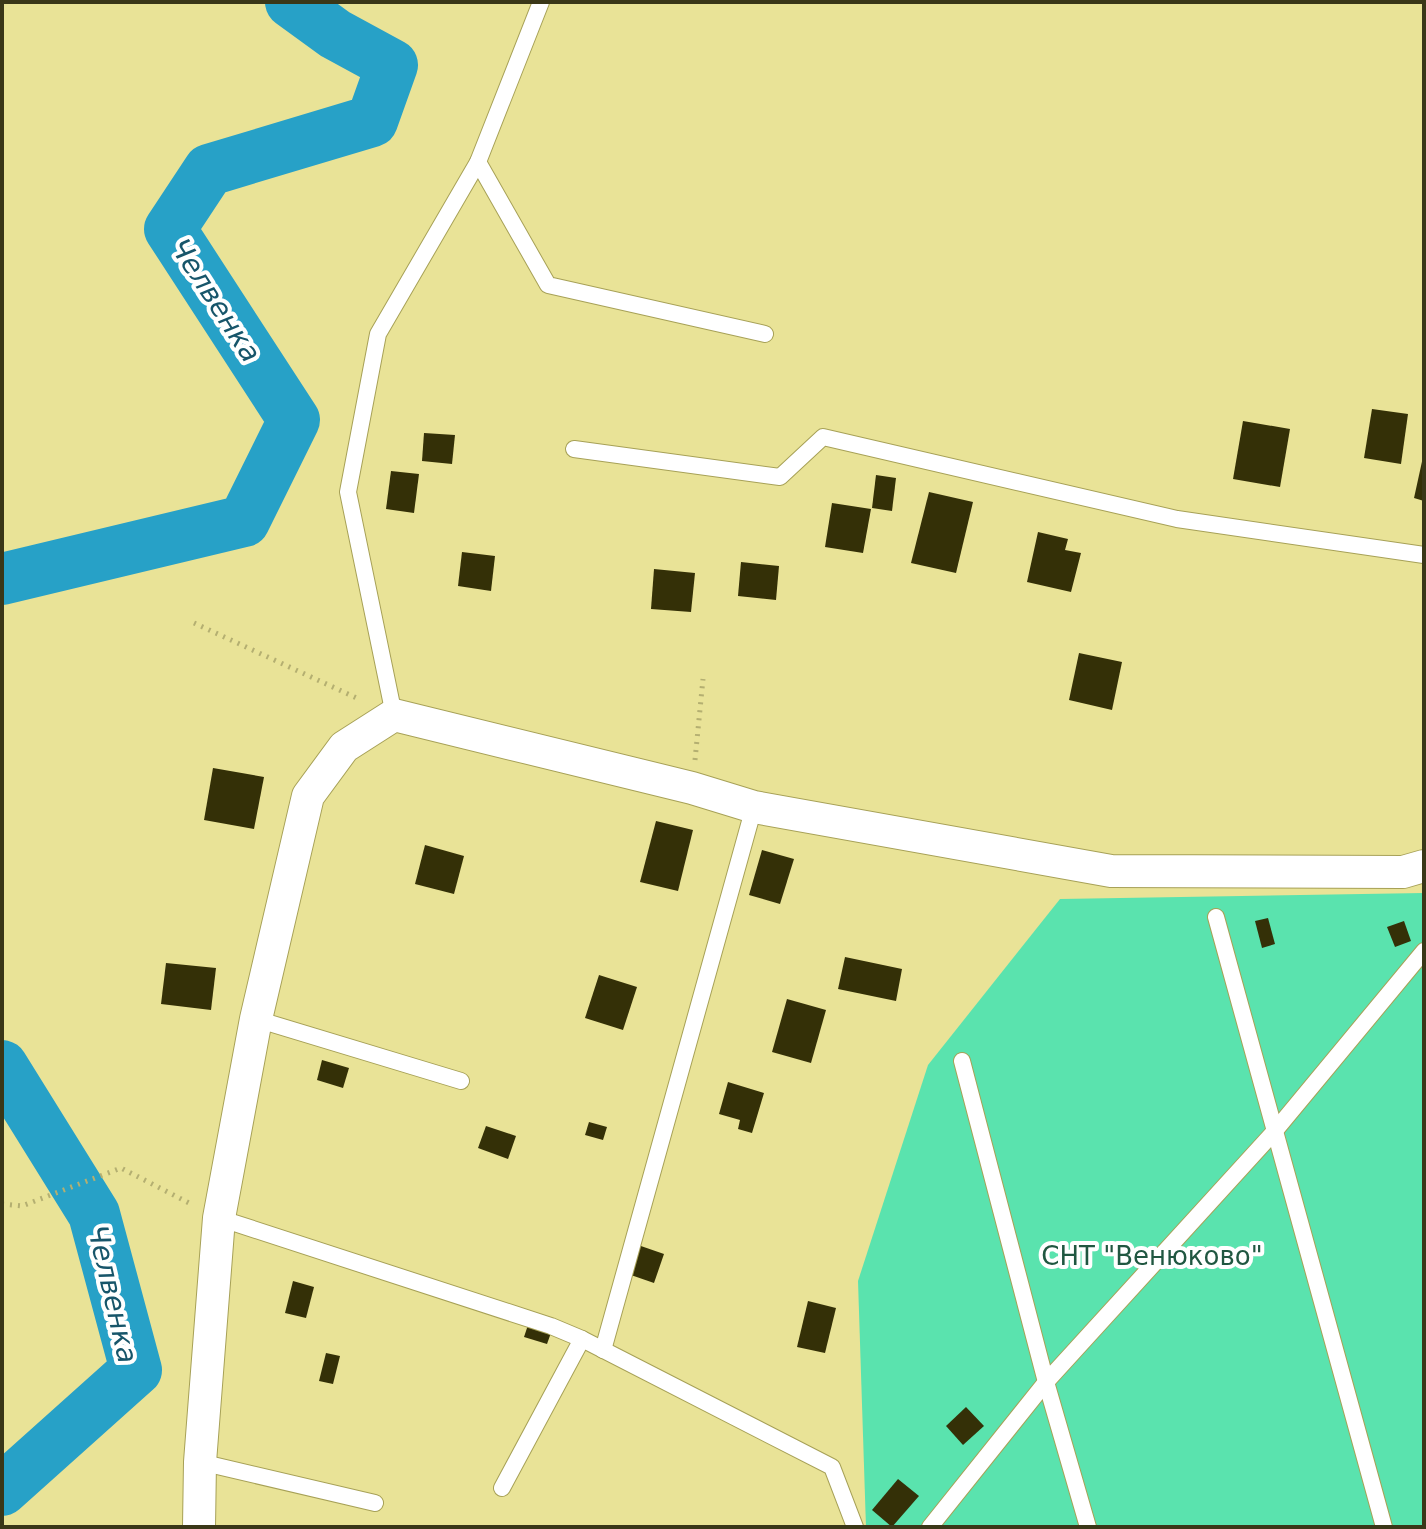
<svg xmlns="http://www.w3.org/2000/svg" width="1426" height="1529" viewBox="0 0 1426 1529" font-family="'DejaVu Sans',sans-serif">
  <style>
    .green { fill: #5ae3ae }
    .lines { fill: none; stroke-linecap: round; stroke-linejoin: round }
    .river { stroke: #27a1c7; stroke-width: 52 }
    .building { fill: #343007 }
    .lane-casing { stroke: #a7a157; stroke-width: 18 }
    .street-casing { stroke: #a7a157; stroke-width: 34 }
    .path { stroke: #b4af71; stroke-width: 5; stroke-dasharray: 2 6; stroke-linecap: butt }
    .lane { stroke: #fff; stroke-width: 16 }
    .street { stroke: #fff; stroke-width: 32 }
    .labels { text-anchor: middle; stroke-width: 8; stroke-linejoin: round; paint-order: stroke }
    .park-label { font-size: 26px; fill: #205741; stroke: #fff }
    .water-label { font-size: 28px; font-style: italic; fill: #17556a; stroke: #fff }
  </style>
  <rect width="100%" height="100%" fill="#e9e397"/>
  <path class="green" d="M1424,893V1527H866L858,1281L928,1065L1060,899Z"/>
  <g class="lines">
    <g class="river">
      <path d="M2,579L244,521L294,420L170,229L209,170L372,121L392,65L335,34L291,2"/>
      <path d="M2,1066L94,1214L136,1370L2,1490"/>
    </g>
  </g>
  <g class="building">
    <path d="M1372,409L1408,414L1401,464L1364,458Z"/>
    <path d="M1243,421L1290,429L1280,487L1233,479Z"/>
    <path d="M424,433L455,435L452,464L422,461Z"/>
    <path d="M1423,457H1424V501L1414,498Z"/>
    <path d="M391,471L419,474L414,513L386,509Z"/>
    <path d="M876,475L896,478L892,511L872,508Z"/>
    <path d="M929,492L973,502L956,573L911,563Z"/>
    <path d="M832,503L871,509L863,553L825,547Z"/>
    <path d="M1038,532L1068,539L1065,550L1081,553L1071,592L1027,582Z"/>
    <path d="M462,552L495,556L491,591L458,586Z"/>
    <path d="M741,562L779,566L776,600L738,596Z"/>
    <path d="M654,569L695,573L691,612L651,609Z"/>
    <path d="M1079,653L1122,662L1112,710L1069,700Z"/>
    <path d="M213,768L264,777L254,829L204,820Z"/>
    <path d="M656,821L693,830L678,891L640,882Z"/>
    <path d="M425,845L464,856L454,894L415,884Z"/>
    <path d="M762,850L794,859L780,904L749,895Z"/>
    <path d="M1268,918L1275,944L1262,948L1255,921Z"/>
    <path d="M1404,921L1411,941L1395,947L1387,927Z"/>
    <path d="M845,957L902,969L896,1001L838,989Z"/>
    <path d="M166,963L216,968L211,1010L161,1004Z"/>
    <path d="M599,975L637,987L623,1030L585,1018Z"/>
    <path d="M787,999L826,1010L811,1063L772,1052Z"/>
    <path d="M322,1060L349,1068L343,1088L317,1080Z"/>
    <path d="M728,1082L764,1093L752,1133L738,1129L740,1120L719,1114Z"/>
    <path d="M589,1122L607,1127L603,1140L585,1135Z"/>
    <path d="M486,1126L516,1136L508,1159L478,1148Z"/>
    <path d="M638,1245L664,1254L654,1283L628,1274Z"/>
    <path d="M293,1281L314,1287L306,1318L285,1313Z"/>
    <path d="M808,1301L836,1308L825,1353L797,1347Z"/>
    <path d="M529,1322L552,1330L547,1344L524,1337Z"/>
    <path d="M326,1353L340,1356L333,1384L319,1381Z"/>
    <path d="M966,1407L984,1426L963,1445L946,1426Z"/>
    <path d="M898,1479L919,1496L892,1527L872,1510Z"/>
  </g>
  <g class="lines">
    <defs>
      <g id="lane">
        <path d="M478,162L548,285L765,334"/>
        <path d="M574,449L780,477L823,437L1177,519L1424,555"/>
        <path d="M394,715L348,492L378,334L478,162L541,2"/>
        <path d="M1216,917L1384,1527"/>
        <path d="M256,1019L461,1081"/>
        <path d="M962,1061L1046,1382L1088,1527"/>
        <path d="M219,1218L551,1326L582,1339L832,1467L855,1527"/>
        <path d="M603,1350L754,807"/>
        <path d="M200,1462L375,1503"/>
        <path d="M502,1488L582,1339"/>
        <path d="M930,1527L1046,1382L1274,1132L1424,951"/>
      </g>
      <path id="street" d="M199,1527L200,1462L219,1218L256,1019L308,796L344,747L394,715L692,788L754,807L1111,871L1403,872L1424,866"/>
    </defs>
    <use href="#lane" class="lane-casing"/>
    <use href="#street" class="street-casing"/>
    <g class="path">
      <path d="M194,623L361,700"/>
      <path d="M695,760L703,679"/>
      <path d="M2,1204L22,1206L121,1168L193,1205"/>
    </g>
    <use href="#lane" class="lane"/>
    <use href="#street" class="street"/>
  </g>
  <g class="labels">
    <g class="park-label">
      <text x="1152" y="1265">СНТ "Венюково"</text>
    </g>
    <g class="water-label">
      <text transform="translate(216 300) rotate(57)" y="10">Челвенка</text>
      <text transform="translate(113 1294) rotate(77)" y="10">Челвенка</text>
    </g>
  </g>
  <rect width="1426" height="1529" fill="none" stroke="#3a3718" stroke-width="8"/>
</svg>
